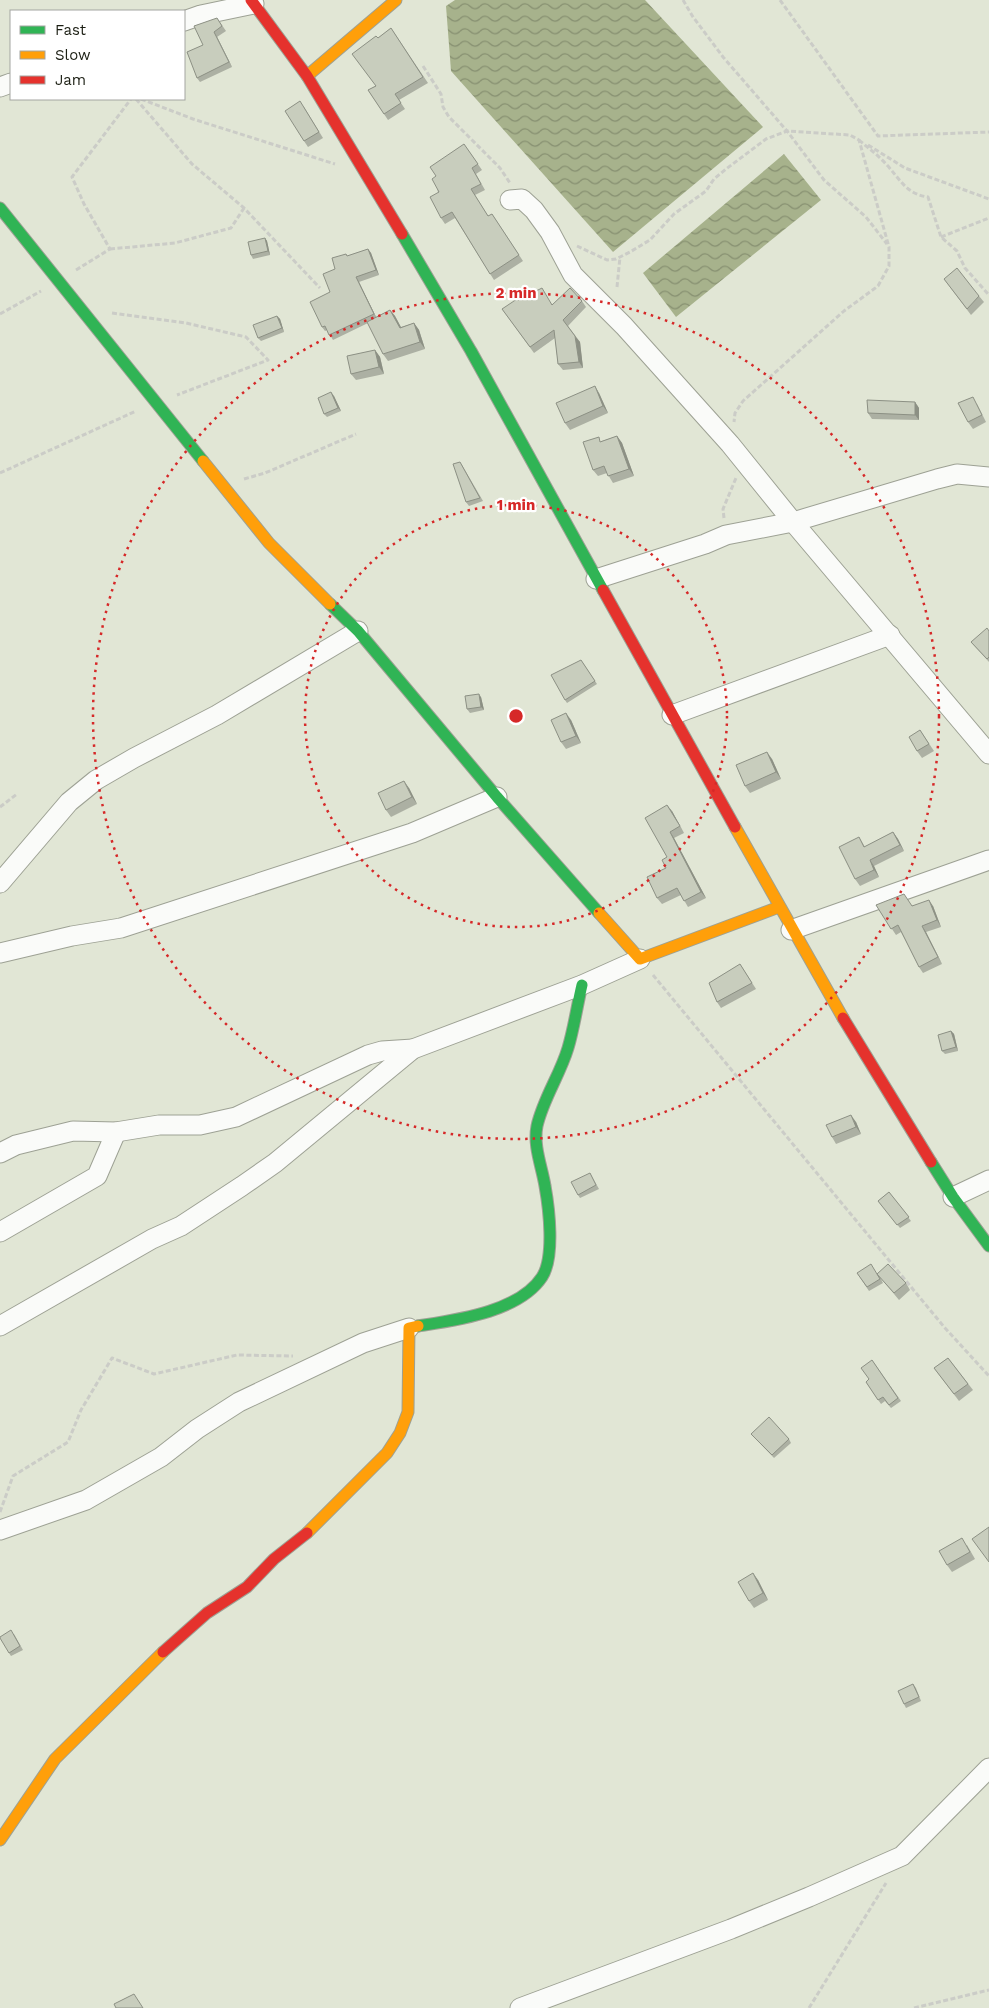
<svg xmlns="http://www.w3.org/2000/svg" width="989" height="2008" viewBox="0 0 989 2008" font-family="'Work Sans',sans-serif">
  <style>
    .water { fill: url(#water-waves) }
    .lines { fill: none; stroke-linecap: round; stroke-linejoin: round }
    .street-casing { stroke: #9da194; stroke-width: 21 }
    .fast-casing { stroke: #9da194; stroke-width: 13 }
    .slow-casing { stroke: #9da194; stroke-width: 13 }
    .jam-casing { stroke: #9da194; stroke-width: 13 }
    .path { stroke: #cbccc7; stroke-width: 3; stroke-dasharray: 5 2.5; stroke-linecap: butt }
    .street { stroke: #fafbf9; stroke-width: 19 }
    .fast { stroke: #30b455; stroke-width: 11 }
    .slow { stroke: #ff9f0a; stroke-width: 11 }
    .jam { stroke: #e5322d; stroke-width: 11 }
    .wall { fill: #acb0a3 }
    .shaded-wall { fill: #8c9084 }
    .building { fill: #c8cdbd; stroke: #8c9084 }
    .ring { fill: none; stroke: #d62828; stroke-width: 2.5; stroke-dasharray: 2.5 5 }
    .centre { fill: #d62828; stroke: #fff; stroke-width: 2.5 }
    .ring-label { font-size: 15px; text-anchor: middle; font-weight: bold; fill: #d62828; stroke: #fff; stroke-width: 4.5; stroke-linejoin: round; paint-order: stroke }
  </style>
  <defs>
    <pattern id="water-waves" width="16" height="10" patternUnits="userSpaceOnUse" patternTransform="scale(1.25)"><rect width="16" height="10" fill="#a7b28c"/><path d="M0 5q4-4 8 0t8 0" fill="none" stroke="#879071"/></pattern>
  </defs>
  <rect width="100%" height="100%" fill="#e1e6d5"/>
  <g class="water">
    <path d="M455,0H645L763,127L613,252L451,71L446,6Z"/>
    <path d="M784,154L821,200L676,317L643,273Z"/>
  </g>
  <g class="lines">
    <defs>
      <g id="street">
        <path d="M184,21L201,15L254,4"/>
        <path d="M0,87L11,83"/>
        <path d="M510,200L522,199L534,210L550,232L573,275L624,326L730,444L793,522L989,754"/>
        <path d="M596,579L705,544L726,535L793,522L937,479L957,474L989,477"/>
        <path d="M672,715L890,635"/>
        <path d="M0,883L69,802L96,780L134,758L217,715L358,631"/>
        <path d="M791,930L989,860"/>
        <path d="M0,953L72,936L121,928L412,833L497,797"/>
        <path d="M0,1153L16,1145L73,1131L116,1132L159,1125H200L236,1117L368,1055L382,1051L413,1049"/>
        <path d="M953,1197L989,1180"/>
        <path d="M0,1232L97,1176L116,1132"/>
        <path d="M0,1326L152,1239L181,1226L242,1186L275,1163L413,1049L582,985L640,959"/>
        <path d="M0,1530L86,1500L161,1457L197,1429L239,1402L363,1343L409,1328"/>
        <path d="M520,2008L731,1929L809,1897L902,1856L989,1768"/>
      </g>
      <g id="fast">
        <path d="M0,208L203,461"/>
        <path d="M402,234L471,351L603,590"/>
        <path d="M330,604L358,631L497,797L599,913"/>
        <path d="M931,1162L953,1197L989,1246"/>
        <path d="M418,1326C456,1320 519,1312 542,1277C555,1257 549,1208 545,1186C542,1167 533,1146 537,1126C543,1099 560,1075 568,1048C574,1028 577,1006 582,985"/>
      </g>
      <g id="slow">
        <path d="M307,76L396,0"/>
        <path d="M203,461L269,543L330,604"/>
        <path d="M735,827L843,1018"/>
        <path d="M599,913L640,959L779,907"/>
        <path d="M307,1533L387,1453L400,1433L408,1412L409,1328L418,1326"/>
        <path d="M0,1840L55,1759L163,1652"/>
      </g>
      <g id="jam">
        <path d="M251,0L307,76L402,234"/>
        <path d="M603,590L735,827"/>
        <path d="M843,1018L931,1162"/>
        <path d="M163,1652L207,1613L247,1587L274,1559L307,1533"/>
      </g>
    </defs>
    <use href="#street" class="street-casing"/>
    <use href="#fast" class="fast-casing"/>
    <use href="#slow" class="slow-casing"/>
    <use href="#jam" class="jam-casing"/>
    <g class="path">
      <path d="M683,0L693,17L723,57L787,131L824,180L866,217L887,244"/>
      <path d="M780,0L878,136L989,132"/>
      <path d="M423,66L441,94L443,107L449,117L500,168L510,183"/>
      <path d="M136,99L192,164L244,208L320,288"/>
      <path d="M141,99L193,119L335,164"/>
      <path d="M859,140C868,148 878,155 886,164C900,179 906,194 928,197L941,237L957,251L965,268L989,295"/>
      <path d="M868,145L905,168L989,199"/>
      <path d="M941,237L989,218"/>
      <path d="M577,246L607,260L616,259L630,252L650,240L674,214L706,191L714,179L726,169L766,139L787,131L850,135L859,140L889,247V266L878,286L844,311L743,401L735,413L734,422"/>
      <path d="M110,249L175,243L231,228L244,208"/>
      <path d="M76,270L110,249L84,204L72,177L131,99"/>
      <path d="M617,287L620,257"/>
      <path d="M112,313L186,323L246,337L268,360L177,395"/>
      <path d="M0,314L41,291"/>
      <path d="M0,473L136,411"/>
      <path d="M244,479L265,473L356,434"/>
      <path d="M724,518L723,509L736,478"/>
      <path d="M0,807L17,794"/>
      <path d="M653,975L945,1328L989,1376"/>
      <path d="M0,1512L13,1476L68,1442L81,1410L112,1358L154,1374L237,1355L293,1356"/>
      <path d="M809,2008L886,1883"/>
      <path d="M914,2008L989,1990"/>
    </g>
    <use href="#street" class="street"/>
    <use href="#fast" class="fast"/>
    <use href="#slow" class="slow"/>
    <use href="#jam" class="jam"/>
  </g>
  <g class="wall">
    <path d="M217,18L226,31L217,37L232,67L200,82L197,78L203,45Z"/>
    <path d="M391,28L428,83L399,100L405,109L388,120L368,90L375,86L378,38Z"/>
    <path d="M304,107L323,138L308,147L304,141Z"/>
    <path d="M464,144L482,170L476,174L485,190L475,195L488,216L492,214L523,261L494,280L455,218L445,224L441,218L436,176Z"/>
    <path d="M265,238L267,241L270,255L253,259L251,255Z"/>
    <path d="M368,249L371,253L379,275L359,282L376,317L390,310L395,316L401,327L414,323L419,330L425,349L388,361L383,354L368,323L333,340L327,330L325,331L322,327L335,269L346,254L347,256Z"/>
    <path d="M944,279L979,296L984,302L971,315Z"/>
    <path d="M518,300L553,304L582,301L586,307L568,326L580,342L583,368L563,370L558,364L555,338L534,353L502,309Z"/>
    <path d="M277,316L280,319L284,332L261,341L258,338Z"/>
    <path d="M375,350L380,357L384,374L356,380L351,374Z"/>
    <path d="M599,393L608,413L570,430L565,423Z"/>
    <path d="M334,396L341,411L327,417L324,414Z"/>
    <path d="M915,402L919,408V420L872,419L868,413Z"/>
    <path d="M977,404L986,422L973,429L968,422Z"/>
    <path d="M617,436L622,443L634,476L613,483L607,473L598,476L593,470L602,441Z"/>
    <path d="M460,462L462,465L483,501L469,506L466,502Z"/>
    <path d="M989,631V662L971,642Z"/>
    <path d="M581,660L597,684L567,703L565,700Z"/>
    <path d="M481,697L484,710L470,713L467,709Z"/>
    <path d="M571,720L581,743L566,749L561,742Z"/>
    <path d="M920,730L934,751L922,758L917,751Z"/>
    <path d="M772,759L781,779L750,793L745,786Z"/>
    <path d="M409,788L417,804L391,817L386,810Z"/>
    <path d="M672,811L684,833L674,838L706,898L688,907L681,895L662,904L657,898L666,868Z"/>
    <path d="M893,832L898,839L904,851L874,866L879,877L860,886L855,879L859,837L865,847Z"/>
    <path d="M876,905L933,906L941,927L926,932L942,964L923,973L919,967L901,932L896,935Z"/>
    <path d="M740,964L756,989L721,1008L717,1002Z"/>
    <path d="M951,1031L954,1034L958,1051L945,1054L942,1051Z"/>
    <path d="M856,1122L861,1134L836,1144L832,1137Z"/>
    <path d="M590,1173L599,1189L580,1198L578,1195Z"/>
    <path d="M889,1192L911,1221L900,1228L878,1201Z"/>
    <path d="M857,1273L877,1274L906,1283L910,1290L899,1300L880,1277L883,1283L869,1291Z"/>
    <path d="M948,1358L973,1390L959,1401L934,1368Z"/>
    <path d="M872,1360L901,1401L891,1408L885,1401L881,1404L866,1382L869,1379Z"/>
    <path d="M751,1434L789,1439L791,1443L774,1458Z"/>
    <path d="M967,1545L975,1559L952,1572L947,1565Z"/>
    <path d="M758,1580L768,1600L754,1608L749,1601Z"/>
    <path d="M14,1634L23,1650L11,1656L9,1653Z"/>
    <path d="M913,1684L916,1688L921,1701L906,1708L904,1704Z"/>
  </g>
  <g class="shaded-wall">
    <path d="M214,32L217,37L232,67L229,62Z"/>
    <path d="M265,238L267,241L270,255L268,251Z"/>
    <path d="M368,249L371,253L379,275L376,270Z"/>
    <path d="M356,277L359,282L377,319L374,314Z"/>
    <path d="M390,310L395,316L405,335L400,328Z"/>
    <path d="M277,316L280,319L284,332L282,328Z"/>
    <path d="M414,323L419,330L425,349L420,342Z"/>
    <path d="M575,336L580,342L583,368L579,362Z"/>
    <path d="M375,350L380,357L384,374L379,367Z"/>
    <path d="M595,386L599,393L608,413L603,406Z"/>
    <path d="M331,392L334,396L341,411L338,408Z"/>
    <path d="M915,402L919,408V420L915,415Z"/>
    <path d="M617,436L622,443L634,476L629,469Z"/>
    <path d="M479,694L481,697L484,710L481,707Z"/>
    <path d="M566,713L571,720L581,743L576,736Z"/>
    <path d="M767,752L772,759L781,779L776,772Z"/>
    <path d="M404,781L409,788L417,804L412,797Z"/>
    <path d="M667,805L672,811L684,833L680,826Z"/>
    <path d="M670,832L674,838L706,898L701,892Z"/>
    <path d="M893,832L898,839L904,851L900,845Z"/>
    <path d="M870,860L874,866L879,877L874,870Z"/>
    <path d="M929,900L933,906L941,927L937,920Z"/>
    <path d="M922,926L926,932L942,964L938,957Z"/>
    <path d="M951,1031L954,1034L958,1051L956,1047Z"/>
    <path d="M851,1115L856,1122L861,1134L856,1127Z"/>
    <path d="M753,1573L758,1580L768,1600L763,1593Z"/>
  </g>
  <g class="building">
    <path d="M217,18L222,26L214,32L229,62L197,78L187,52L203,45L194,26Z"/>
    <path d="M391,28L423,77L395,94L401,103L384,114L368,90L376,86L352,54L376,36L378,38Z"/>
    <path d="M300,101L319,132L304,141L285,111Z"/>
    <path d="M464,144L478,164L472,168L481,184L471,189L488,216L492,214L519,255L490,274L452,212L441,218L430,197L439,192L432,179L436,176L430,167Z"/>
    <path d="M265,238L268,251L251,255L248,242Z"/>
    <path d="M368,249L376,270L356,277L374,314L329,335L325,326L322,327L310,302L330,292L323,274L335,269L332,258L346,254L347,256Z"/>
    <path d="M957,268L979,296L967,309L944,279Z"/>
    <path d="M542,288L552,305L570,288L582,301L563,320L575,336L579,362L558,364L554,330L530,347L502,309L517,299L518,300Z"/>
    <path d="M390,310L400,328L414,323L420,342L383,354L367,322Z"/>
    <path d="M277,316L282,328L258,338L253,325Z"/>
    <path d="M375,350L379,367L351,374L347,356Z"/>
    <path d="M595,386L603,406L565,423L556,403Z"/>
    <path d="M331,392L338,408L324,414L318,398Z"/>
    <path d="M973,397L982,415L968,422L958,403Z"/>
    <path d="M867,400L915,402V415L868,413Z"/>
    <path d="M617,436L629,469L608,476L604,466L593,470L583,442L599,437L600,442Z"/>
    <path d="M460,462L480,498L466,502L453,464Z"/>
    <path d="M987,628L989,631V657L987,659L971,642Z"/>
    <path d="M581,660L595,681L565,700L551,675Z"/>
    <path d="M479,694L481,707L467,709L465,696Z"/>
    <path d="M566,713L576,736L561,742L551,720Z"/>
    <path d="M920,730L929,744L917,751L909,737Z"/>
    <path d="M767,752L776,772L745,786L736,765Z"/>
    <path d="M404,781L412,797L386,810L378,793Z"/>
    <path d="M667,805L680,826L670,832L701,892L684,901L677,888L657,898L647,877L666,868L662,860L667,857L645,818Z"/>
    <path d="M893,832L900,845L870,860L874,870L855,879L839,847L859,837L864,847Z"/>
    <path d="M904,894L912,906L929,900L937,920L922,926L938,957L919,967L898,925L891,929L876,905Z"/>
    <path d="M740,964L752,983L717,1002L709,983Z"/>
    <path d="M951,1031L956,1047L942,1051L938,1035Z"/>
    <path d="M851,1115L856,1127L832,1137L826,1125Z"/>
    <path d="M590,1173L596,1185L578,1195L571,1182Z"/>
    <path d="M889,1192L909,1217L897,1225L878,1201Z"/>
    <path d="M871,1264L880,1279L867,1287L857,1273Z"/>
    <path d="M888,1264L906,1283L894,1293L877,1274Z"/>
    <path d="M948,1358L968,1384L954,1394L934,1368Z"/>
    <path d="M872,1360L898,1398L889,1405L883,1397L878,1400L866,1382L869,1379L861,1368Z"/>
    <path d="M769,1417L789,1439L772,1455L751,1434Z"/>
    <path d="M989,1527V1562L972,1539Z"/>
    <path d="M962,1538L970,1552L947,1565L939,1551Z"/>
    <path d="M753,1573L763,1593L749,1601L738,1582Z"/>
    <path d="M11,1630L20,1646L9,1653L0,1638V1637Z"/>
    <path d="M913,1684L919,1697L904,1704L898,1691Z"/>
    <path d="M134,1994L143,2008H116L114,2004Z"/>
  </g>
  <g class="ring">
    <circle cx="516" cy="716" r="211"/>
    <circle cx="516" cy="716" r="423"/>
  </g>
  <circle cx="516" cy="716" r="8" class="centre"/>
  <g class="ring-label">
    <text x="516" y="298">2 min</text>
    <text x="516" y="510">1 min</text>
  </g>
  <rect x="10" y="10" width="175" height="90" fill="#ffffff" stroke="#a4a5a1"/>
  <rect x="20" y="26" width="25" height="8" fill="#30b455" stroke="#a4a5a1"/>
  <text x="55" y="35" font-size="15" fill="#1b1e13">Fast</text>
  <rect x="20" y="51" width="25" height="8" fill="#ff9f0a" stroke="#a4a5a1"/>
  <text x="55" y="60" font-size="15" fill="#1b1e13">Slow</text>
  <rect x="20" y="76" width="25" height="8" fill="#e5322d" stroke="#a4a5a1"/>
  <text x="55" y="85" font-size="15" fill="#1b1e13">Jam</text>
</svg>
